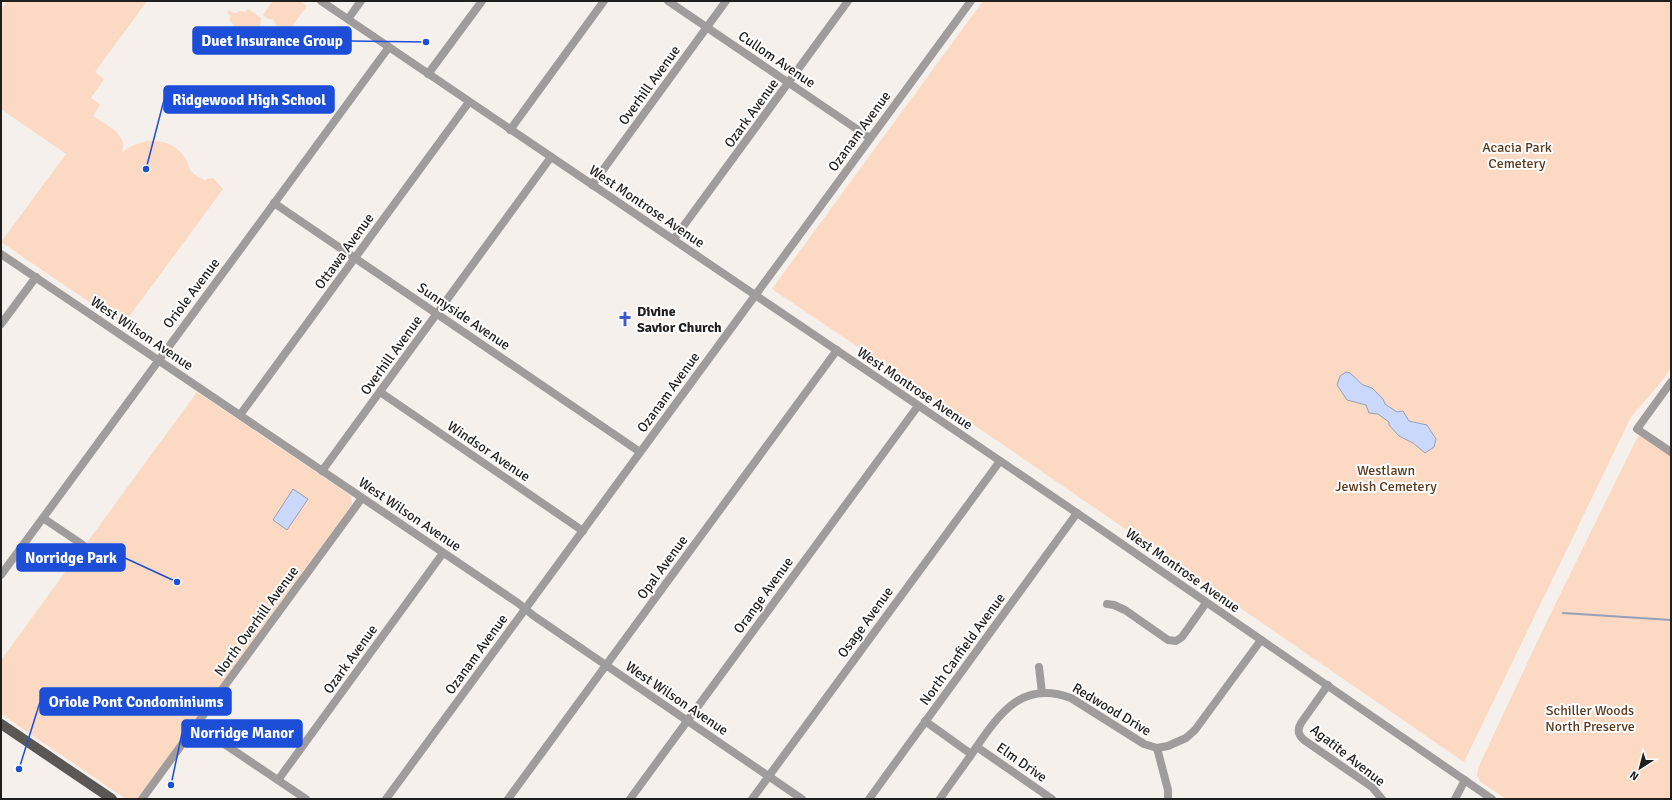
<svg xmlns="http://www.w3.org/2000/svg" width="1672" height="800" viewBox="0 0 1672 800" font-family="Signika,sans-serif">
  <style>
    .green { fill: #fbd9c2 }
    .water { fill: #cad8fb; stroke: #97a0b9 }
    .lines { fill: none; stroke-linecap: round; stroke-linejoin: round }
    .stream { stroke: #97a0b9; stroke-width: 2 }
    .minor { stroke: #9f9c9b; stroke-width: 8 }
    .major { stroke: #5b5754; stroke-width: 10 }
    .labels { text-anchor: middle; stroke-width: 4; stroke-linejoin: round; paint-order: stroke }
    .street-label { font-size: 14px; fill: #211f1e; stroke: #fff }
    .park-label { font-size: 14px; fill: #5b391e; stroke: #fff }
    .poi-label { font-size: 14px; font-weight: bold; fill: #211f1e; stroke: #fff; text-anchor: start }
    .leader { fill: none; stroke: #1d4ed8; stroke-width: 1.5 }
    .callout-dot { fill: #1d4ed8; stroke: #fff; stroke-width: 1.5 }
    .callout { fill: #1d4ed8; stroke: #1d4ed8; stroke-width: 1.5 }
    .callout-label { font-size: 15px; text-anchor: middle; font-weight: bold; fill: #fff }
  </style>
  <rect width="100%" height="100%" fill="#f6f0ec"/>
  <g class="green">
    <path d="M7,1H147L95,72L104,79L91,98L100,105L93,116C104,124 129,134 122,151L123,152C142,137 168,136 184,156C187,160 188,165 190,170C193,174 201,178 205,181L207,179L213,178L223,189L123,325L1,242L66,154L1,109V9Z"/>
    <path d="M273,1H300L307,6L287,33L275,24L273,19H268L263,15Z"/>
    <path d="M983,1H1671V368L1661,382L1631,417L1464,762L999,442L772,289Z"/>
    <path d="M248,9L261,18L260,25L263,30L258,37L249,42L234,30V25L229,20L231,16L227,13L229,10L234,13H238L239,11L246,12Z"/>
    <path d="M197,392L351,496L352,504L138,798L126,799L1,714V660Z"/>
    <path d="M1639,436H1642L1671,456V799H1506L1481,782L1477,776L1478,768L1546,623L1635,442Z"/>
  </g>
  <g class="water">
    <path d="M1346,372L1350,373L1363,385L1372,388L1383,399L1385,404L1397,412L1403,411L1409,421L1427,425L1436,439L1434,447L1425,453L1413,443L1399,436L1389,425V422L1378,414L1369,413L1366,405L1347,400L1337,385L1340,376Z"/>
    <path d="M293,489L308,499L287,530L273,520Z"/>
  </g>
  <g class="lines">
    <path class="stream" d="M1563,613L1671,620"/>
    <g class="minor">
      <path d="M321,1L1077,513L1492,799"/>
      <path d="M668,1L870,138"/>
      <path d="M348,19L361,1"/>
      <path d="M428,74L482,1"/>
      <path d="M510,130L604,1"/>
      <path d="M592,185L726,1"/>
      <path d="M274,203L640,452"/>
      <path d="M674,239L848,1"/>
      <path d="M1,254L518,603L534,616L802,799"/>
      <path d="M1,324L36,277"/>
      <path d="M1671,382L1637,429L1671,452"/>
      <path d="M380,392L583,531"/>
      <path d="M240,415L469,102"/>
      <path d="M322,471L551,157"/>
      <path d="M43,518L83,545"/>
      <path d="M1,575L389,47"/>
      <path d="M1107,604L1114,605L1125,610L1168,640L1176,641L1182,637L1206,603"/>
      <path d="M1039,667L1042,693"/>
      <path d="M1328,685L1301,723C1297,730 1298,735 1304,740L1372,787L1382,799"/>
      <path d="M925,721L971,754"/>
      <path d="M196,725L306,799"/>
      <path d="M977,747L1052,799"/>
      <path d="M1157,748L1168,790V799"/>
      <path d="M278,780L443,553"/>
      <path d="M142,799L362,498"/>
      <path d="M386,799L971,1"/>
      <path d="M508,799L837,350"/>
      <path d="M630,799L918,406"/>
      <path d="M752,799L1000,461"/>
      <path d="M869,799L1077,513"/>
      <path d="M940,799C951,782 964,766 975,749C1000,713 1022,680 1071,698L1144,744L1157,748L1168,746L1186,738L1195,730L1261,640"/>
      <path d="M1455,799L1465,780"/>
    </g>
    <path class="major" d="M1,724L112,799"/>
  </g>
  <defs>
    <symbol id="church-bare" viewBox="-9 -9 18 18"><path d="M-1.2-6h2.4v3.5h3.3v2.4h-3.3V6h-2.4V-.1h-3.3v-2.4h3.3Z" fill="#3d5bce" stroke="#fff" stroke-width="2.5" paint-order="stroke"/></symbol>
  </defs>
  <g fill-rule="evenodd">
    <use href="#church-bare" x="614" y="308" width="22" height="22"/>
  </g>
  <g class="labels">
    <g class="street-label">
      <text transform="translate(777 59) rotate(34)" y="5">Cullom Avenue</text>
      <text transform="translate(649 85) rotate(-54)" y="5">Overhill Avenue</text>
      <text transform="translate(751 113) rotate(-54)" y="5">Ozark Avenue</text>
      <text transform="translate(859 131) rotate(-54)" y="5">Ozanam Avenue</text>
      <text transform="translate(647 206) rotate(34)" y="5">West Montrose Avenue</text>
      <text transform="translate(344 251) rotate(-54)" y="5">Ottawa Avenue</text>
      <text transform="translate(191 293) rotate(-53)" y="5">Oriole Avenue</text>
      <text transform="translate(464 316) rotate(34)" y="5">Sunnyside Avenue</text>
      <text transform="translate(142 333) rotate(34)" y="5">West Wilson Avenue</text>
      <text transform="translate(391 355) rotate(-54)" y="5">Overhill Avenue</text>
      <text transform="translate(915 388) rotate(34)" y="5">West Montrose Avenue</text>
      <text transform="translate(668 392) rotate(-54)" y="5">Ozanam Avenue</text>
      <text transform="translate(489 451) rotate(34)" y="5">Windsor Avenue</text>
      <text transform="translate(410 514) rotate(34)" y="5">West Wilson Avenue</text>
      <text transform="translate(662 567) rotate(-54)" y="5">Opal Avenue</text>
      <text transform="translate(1183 570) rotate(35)" y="5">West Montrose Avenue</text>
      <text transform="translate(763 595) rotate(-54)" y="5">Orange Avenue</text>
      <text transform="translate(256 621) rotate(-54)" y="5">North Overhill Avenue</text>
      <text transform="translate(865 622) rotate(-54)" y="5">Osage Avenue</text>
      <text transform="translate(962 649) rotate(-54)" y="5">North Canfield Avenue</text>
      <text transform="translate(476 654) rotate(-54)" y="5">Ozanam Avenue</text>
      <text transform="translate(350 659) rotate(-54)" y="5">Ozark Avenue</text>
      <text transform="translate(677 698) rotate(34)" y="5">West Wilson Avenue</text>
      <text transform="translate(1112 709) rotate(31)" y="5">Redwood Drive</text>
      <text transform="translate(1348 755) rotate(38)" y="5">Agatite Avenue</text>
      <text transform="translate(1022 762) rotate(35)" y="5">Elm Drive</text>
    </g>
    <g class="park-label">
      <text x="1517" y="152">Acacia Park<tspan x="1517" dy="16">Cemetery</tspan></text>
      <text x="1386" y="475">Westlawn<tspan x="1386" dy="16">Jewish Cemetery</tspan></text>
      <text x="1590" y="715">Schiller Woods<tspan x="1590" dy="16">North Preserve</tspan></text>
    </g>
    <g class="poi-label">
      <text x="637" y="316">Divine<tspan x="637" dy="16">Savior Church</tspan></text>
    </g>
  </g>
  <path class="leader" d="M426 42L351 41M146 169L164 100M177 582L125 558M19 769L40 702M171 785L182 733"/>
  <g class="callout-dot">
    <circle cx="426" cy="42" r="4"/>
    <circle cx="146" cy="169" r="4"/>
    <circle cx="177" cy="582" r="4"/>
    <circle cx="19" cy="769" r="4"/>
    <circle cx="171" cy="785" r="4"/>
  </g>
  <g class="callout">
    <rect x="193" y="27" width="158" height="27" rx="4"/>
    <rect x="164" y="86" width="170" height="27" rx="4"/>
    <rect x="17" y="544" width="108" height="27" rx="4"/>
    <rect x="40" y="688" width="191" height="27" rx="4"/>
    <rect x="182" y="720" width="120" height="27" rx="4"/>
  </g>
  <g class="callout-label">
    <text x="272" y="46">Duet Insurance Group</text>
    <text x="249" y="105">Ridgewood High School</text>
    <text x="71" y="563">Norridge Park</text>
    <text x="136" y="707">Oriole Pont Condominiums</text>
    <text x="242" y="738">Norridge Manor</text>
  </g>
  <rect width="1672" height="800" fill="none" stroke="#211f1e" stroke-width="4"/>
  <g transform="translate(1640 768) rotate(216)" stroke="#ffffff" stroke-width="3" paint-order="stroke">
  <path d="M0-3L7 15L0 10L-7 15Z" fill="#211f1e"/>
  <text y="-6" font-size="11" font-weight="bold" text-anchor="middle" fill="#211f1e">N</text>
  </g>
</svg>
